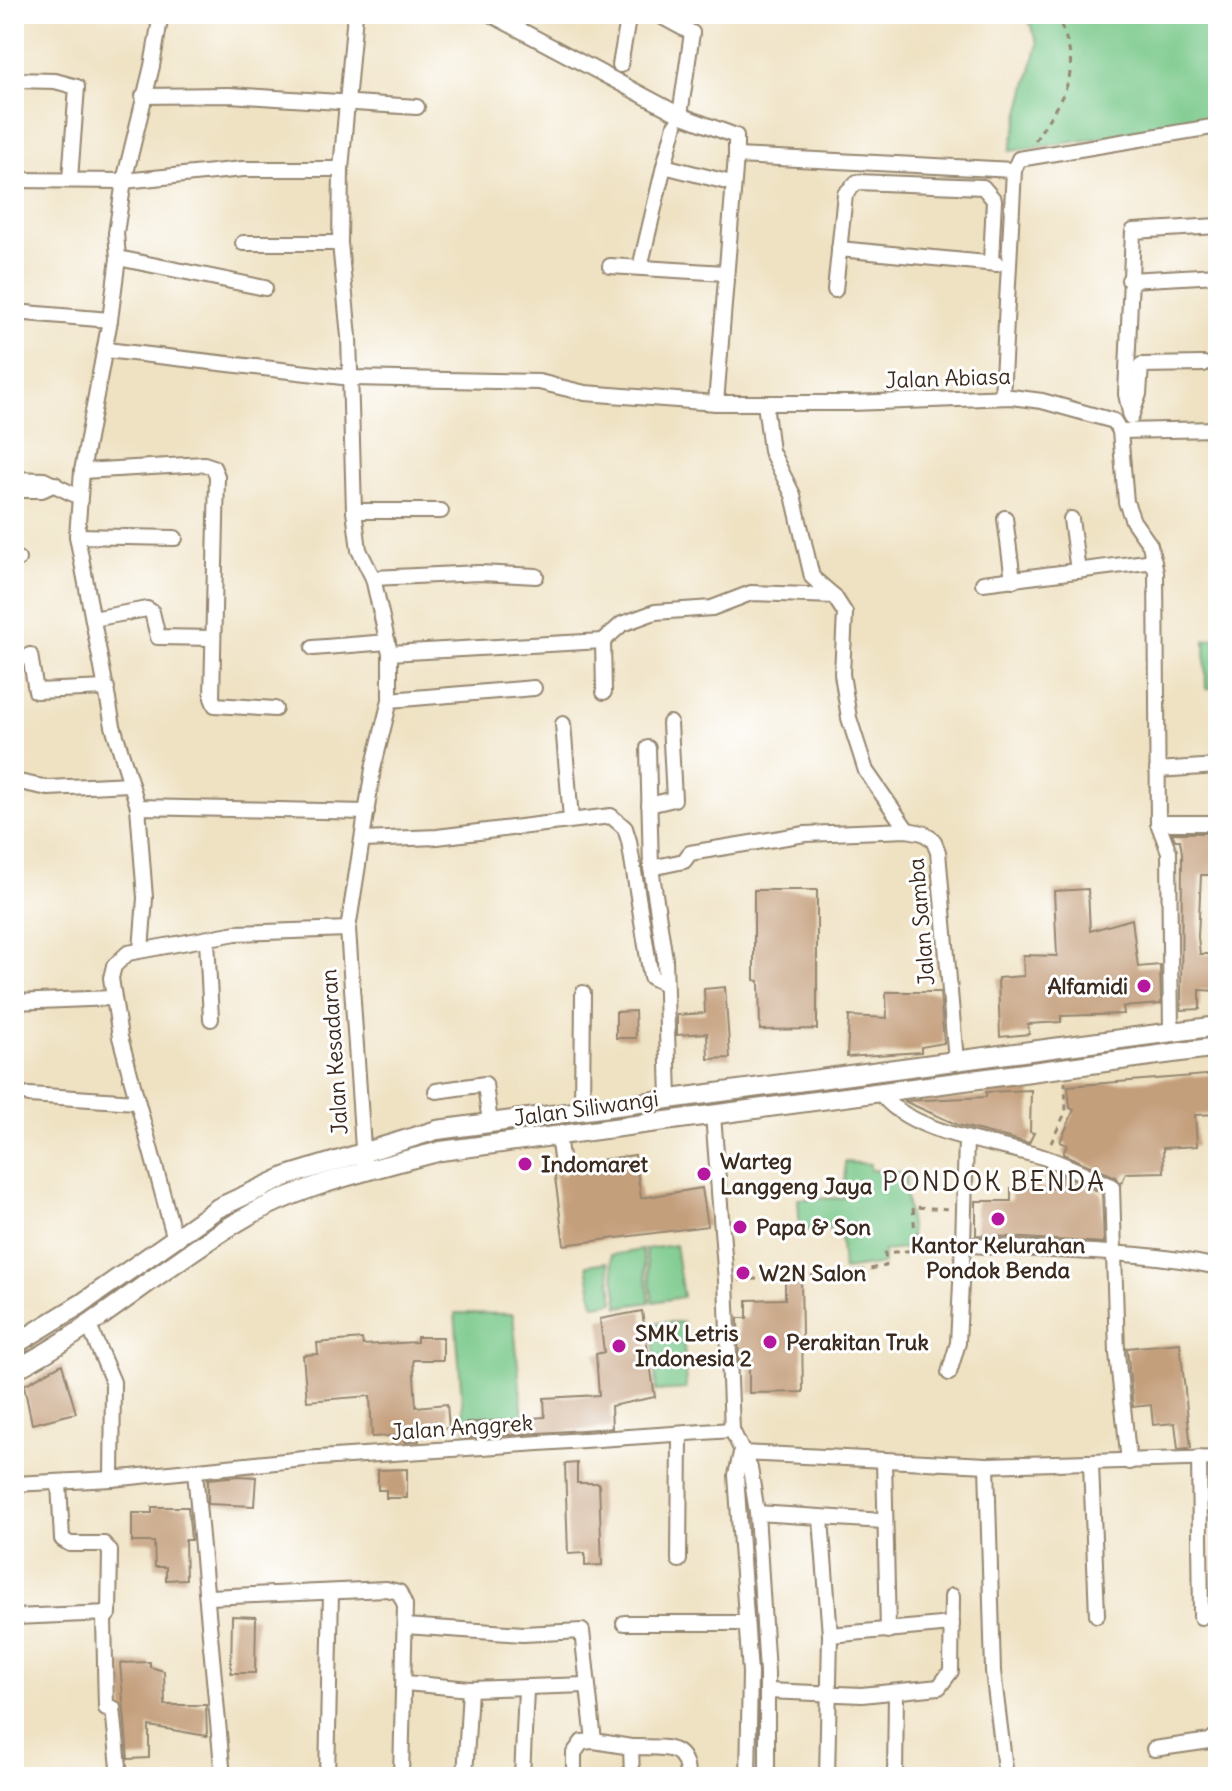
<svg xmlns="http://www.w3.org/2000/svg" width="1232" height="1791" viewBox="0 0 1232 1791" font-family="Delius,sans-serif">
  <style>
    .green { fill: #78c889; stroke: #5a7954; stroke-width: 2 }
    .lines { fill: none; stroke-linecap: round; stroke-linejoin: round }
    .stream { stroke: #7abaee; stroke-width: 5 }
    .building { fill: #c49f7b }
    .minor-casing { stroke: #958670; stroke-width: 18 }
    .major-casing { stroke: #958670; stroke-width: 22 }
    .path { stroke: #958670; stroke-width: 3; stroke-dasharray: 6 6; stroke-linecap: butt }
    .minor { stroke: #fff; stroke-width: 14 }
    .major { stroke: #fff; stroke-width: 18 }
    .poi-dot { fill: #b5179e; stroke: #fff; stroke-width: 3 }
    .labels { text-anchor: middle; stroke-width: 6; stroke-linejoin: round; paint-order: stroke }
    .street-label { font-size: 22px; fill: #3b2a1e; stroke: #fff }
    .poi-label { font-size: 22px; font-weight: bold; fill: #3b2a1e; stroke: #fff; text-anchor: start }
    .quarter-label { font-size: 26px; letter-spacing: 2px; fill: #3b2a1e; stroke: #fff }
  </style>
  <rect width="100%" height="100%" fill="#fff"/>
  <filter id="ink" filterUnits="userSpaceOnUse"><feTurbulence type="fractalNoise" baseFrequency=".0125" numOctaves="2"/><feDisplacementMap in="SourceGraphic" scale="16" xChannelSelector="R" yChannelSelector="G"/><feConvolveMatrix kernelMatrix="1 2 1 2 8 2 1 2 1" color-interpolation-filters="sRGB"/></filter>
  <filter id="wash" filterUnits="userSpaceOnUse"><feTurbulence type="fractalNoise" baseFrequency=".006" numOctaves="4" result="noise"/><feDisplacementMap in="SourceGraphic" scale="32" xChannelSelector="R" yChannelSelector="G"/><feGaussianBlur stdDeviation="1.8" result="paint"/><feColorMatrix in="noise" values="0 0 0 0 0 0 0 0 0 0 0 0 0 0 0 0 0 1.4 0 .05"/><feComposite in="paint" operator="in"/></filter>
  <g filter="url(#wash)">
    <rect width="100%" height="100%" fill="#efe2c3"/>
    <g class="green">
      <path d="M1026,14H1218V121L1010,151L1038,43Z"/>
      <path d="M1218,638V688L1206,689L1205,640Z"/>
      <path d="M845,1162L870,1164V1170L907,1173L905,1191L913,1248L884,1251V1264L843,1270L840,1228L800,1231L798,1199L844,1198Z"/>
      <path d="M675,1245L683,1297L653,1302L645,1249Z"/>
      <path d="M642,1250L650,1302L619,1307L611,1255Z"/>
      <path d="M608,1262L614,1302L594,1305L587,1265Z"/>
      <path d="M455,1313L513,1314L523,1418L464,1423Z"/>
      <path d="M683,1322L686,1389L656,1391L653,1323Z"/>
    </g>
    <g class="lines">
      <path class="stream" d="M758,1777L760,1687"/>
    </g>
    <g id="blocks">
      <g class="building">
        <path d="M1172,833H1218V875H1201L1198,937L1200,954H1218V991L1200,990V1009L1181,1010L1182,853L1180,840H1175Z"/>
        <path d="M1088,889L1090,931L1132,919L1138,967L1160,965L1161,1004L1123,1007L1124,1014L1061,1016V1022L1028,1024L1029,1034L1000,1037L998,978L1024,976L1023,955L1057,956L1054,891Z"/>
        <path d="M754,890H817V1029L760,1030L759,981L754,980Z"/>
        <path d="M725,987L730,1058L708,1059L707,1033L677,1035V1015L705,1013L704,989Z"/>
        <path d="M886,992H940L944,1043L921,1047V1052L847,1057L849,1016L887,1018Z"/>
        <path d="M635,1011L636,1038H616V1012Z"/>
        <path d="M1218,1074V1114L1195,1115L1197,1146L1163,1148L1164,1172L1126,1173L1121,1184L1116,1177L1063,1154L1067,1145L1060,1142L1074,1110L1070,1108L1068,1086Z"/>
        <path d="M1031,1090L1030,1132L1034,1133L1029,1143L958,1125L904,1101L986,1097V1092Z"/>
        <path d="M635,1155L641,1198L702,1188L708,1226L564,1245L554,1170L564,1175L572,1164Z"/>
        <path d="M1060,1174L1102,1193L1104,1243L976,1235V1201H1011V1188H1060Z"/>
        <path d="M801,1278L803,1392L749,1393V1366L739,1367L738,1318H747V1300L785,1299V1279Z"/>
        <path d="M642,1311L655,1397L611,1406L612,1428L465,1438L464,1423L545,1417L544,1398L599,1395L596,1354L604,1352L600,1319Z"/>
        <path d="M417,1337H443V1360H413L416,1407L447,1404L449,1428L418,1431L419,1441L405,1442V1435L372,1437L370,1396L307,1401L303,1355L318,1354L317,1343L362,1339L363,1345L417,1342Z"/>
        <path d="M1180,1343L1191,1448L1178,1449L1175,1423L1153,1425L1151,1405L1133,1407L1127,1348Z"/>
        <path d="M62,1364L76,1413L32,1424L24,1385Z"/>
        <path d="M577,1463V1483H599L602,1565L585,1566V1553L568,1554L565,1464Z"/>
        <path d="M407,1469V1498H386V1490H378V1470Z"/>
        <path d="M239,1476L256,1477L254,1506L208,1504V1479Z"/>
        <path d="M152,1507H188L191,1540H185L186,1579L166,1580V1567H155L154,1542H132V1513H152Z"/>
        <path d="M232,1616L256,1617L255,1673H231Z"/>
        <path d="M150,1662V1667L164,1671L165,1705H206L207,1736L149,1726V1758L128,1759L120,1663Z"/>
      </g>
    </g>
  </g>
  <g filter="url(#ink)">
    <use href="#blocks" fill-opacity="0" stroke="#958670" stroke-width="2"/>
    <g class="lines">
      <defs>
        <g id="minor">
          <path d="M490,14L680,115L736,136V156"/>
          <path d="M657,14L692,33L680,115"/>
          <path d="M620,65L629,14"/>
          <path d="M14,80L55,81L77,87L70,179"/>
          <path d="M143,96L229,95L417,107"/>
          <path d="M664,166L675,125"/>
          <path d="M14,180L124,181L243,169H341"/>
          <path d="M243,243H340"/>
          <path d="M839,249L997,264"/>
          <path d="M118,258L265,288"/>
          <path d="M642,259L664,166L731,183"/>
          <path d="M610,266L725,273"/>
          <path d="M1129,280L1218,275"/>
          <path d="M835,290L845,194L857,182L983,187L994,200L991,261"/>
          <path d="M14,312L110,320"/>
          <path d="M106,350L351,378L539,382L585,393L716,403H851L1011,397L1042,401L1114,421L1120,431L1126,502L1133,521L1150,545L1156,572L1158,823L1169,852L1171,1033"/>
          <path d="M1002,397L1014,170L1019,159L1218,126"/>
          <path d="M716,403L736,156L1014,170"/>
          <path d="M765,403L771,451L793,495L812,577L834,596L845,613L842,674L849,718L866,771L907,830"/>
          <path d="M1132,414L1139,394L1141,365L1204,364"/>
          <path d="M1131,417L1126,394L1133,231L1218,226"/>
          <path d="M1120,431L1218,429"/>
          <path d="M82,471L204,464L213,467L217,476L212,698L215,705L275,709"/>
          <path d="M14,479L44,480L79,497"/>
          <path d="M14,490H42L55,484"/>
          <path d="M354,511H441"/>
          <path d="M1005,518L1013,580"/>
          <path d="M1071,519L1078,571"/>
          <path d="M77,536L175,538"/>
          <path d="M14,559H18"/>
          <path d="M373,578L479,573L536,576"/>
          <path d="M983,583L1154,561"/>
          <path d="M93,619L147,609L152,612L158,637L213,638"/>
          <path d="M603,641L604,692"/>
          <path d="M313,648L388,642"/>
          <path d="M390,653L603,641L622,624L655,612L712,608L751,593L834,596"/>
          <path d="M30,655L36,691L107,688"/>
          <path d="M390,700L534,688"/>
          <path d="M563,724L571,819"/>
          <path d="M648,748L651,868L665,959L669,1099"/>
          <path d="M1157,770L1218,766"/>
          <path d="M14,781L48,788L130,784"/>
          <path d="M649,805L674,799L670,723"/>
          <path d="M138,807L367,812"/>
          <path d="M1158,823H1218"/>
          <path d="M363,840L437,837L611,816L625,828L629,841L651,977L663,983"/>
          <path d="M651,868L684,861L690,853L805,834L907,830L923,833L933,840L938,852L956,1061"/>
          <path d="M348,929L364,1163"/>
          <path d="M207,940L211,1019"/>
          <path d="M141,950L145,898L138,807L113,726L77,536L82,471L110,320L118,258L116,233L124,181L152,66L161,14"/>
          <path d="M14,971L15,1002"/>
          <path d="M14,1002L113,998"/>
          <path d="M436,1091L485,1084L490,1123"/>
          <path d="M880,1092C908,1134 997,1143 1043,1157C1067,1165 1090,1177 1112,1186L1117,1353L1129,1462"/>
          <path d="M29,1095L136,1102"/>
          <path d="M582,1110L583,993"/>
          <path d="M713,1115L726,1281L732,1430L750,1468L757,1513L767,1672V1777"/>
          <path d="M558,1135L562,1165"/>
          <path d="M966,1140L963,1244C1048,1253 1134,1248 1218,1267"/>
          <path d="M174,1236L120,1037L111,978L114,966L128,953L236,933L348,929L373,769L390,700V653L373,578L359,550L354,511L349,337L340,243L341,169L355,14"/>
          <path d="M89,1326L113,1382L112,1479"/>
          <path d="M949,1373L958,1343L963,1244"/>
          <path d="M741,1453L987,1465L1218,1458"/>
          <path d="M741,1453L736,1475L750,1673L748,1777"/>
          <path d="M1199,1458L1201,1617"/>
          <path d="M884,1461L888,1631"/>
          <path d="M1091,1464L1097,1615"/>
          <path d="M987,1465L993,1671L1006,1777"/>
          <path d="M195,1471L223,1777"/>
          <path d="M59,1483L62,1539L70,1544H104L110,1551L109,1613L104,1619L106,1708H113L120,1777"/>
          <path d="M14,1484L112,1479L304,1459L732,1430"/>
          <path d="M757,1513L884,1521"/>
          <path d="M821,1519L830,1635L827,1777"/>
          <path d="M679,1560L680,1435"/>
          <path d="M209,1597L386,1589L399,1592L405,1605L401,1777"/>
          <path d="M14,1617L109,1613"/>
          <path d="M624,1623H746"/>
          <path d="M405,1626L523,1634L582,1631L594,1741L582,1742L574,1753V1777"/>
          <path d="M830,1635L952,1624"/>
          <path d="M406,1683L470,1689L586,1685"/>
          <path d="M767,1691L862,1695L939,1687L951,1671L952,1596"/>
          <path d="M594,1741L631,1747"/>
          <path d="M1154,1749L1210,1741L1218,1734"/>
          <path d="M327,1777L331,1592"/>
          <path d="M465,1777L470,1689"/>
          <path d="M522,1777L526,1690"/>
          <path d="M632,1777L631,1747H636C662,1748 687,1742 687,1777"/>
          <path d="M895,1777L896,1692"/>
        </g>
        <g id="major">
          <path d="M14,1345L81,1304L218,1208L287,1176L437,1130L1218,1026"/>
          <path d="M14,1370C95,1329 161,1267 239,1221C299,1185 374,1169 441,1151L1218,1047"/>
        </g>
      </defs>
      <use href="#minor" class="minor-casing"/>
      <use href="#major" class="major-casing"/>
      <g class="path">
        <path d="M1035,141C1067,88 1085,75 1056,14"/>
        <path d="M1051,1143L1066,1111L1065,1082"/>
        <path d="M739,1280L843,1274L886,1266L885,1253L916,1250L913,1207L951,1209"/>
      </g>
      <use href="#minor" class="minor"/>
      <use href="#major" class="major"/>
    </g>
  </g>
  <g class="poi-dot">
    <circle cx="1144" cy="986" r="8"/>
    <circle cx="525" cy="1164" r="8"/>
    <circle cx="704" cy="1174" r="8"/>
    <circle cx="998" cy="1219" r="8"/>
    <circle cx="740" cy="1227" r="8"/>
    <circle cx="743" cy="1273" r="8"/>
    <circle cx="770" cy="1342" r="8"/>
    <circle cx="619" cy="1346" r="8"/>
  </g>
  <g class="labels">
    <g class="street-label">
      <text transform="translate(948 378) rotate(-2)" y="8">Jalan Abiasa</text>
      <text transform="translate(921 922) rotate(-95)" y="8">Jalan Samba</text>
      <text transform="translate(334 1052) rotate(-94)" y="8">Jalan Kesadaran</text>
      <text transform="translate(586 1108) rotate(-8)" y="8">Jalan Siliwangi</text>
      <text transform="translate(462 1427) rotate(-4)" y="8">Jalan Anggrek</text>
    </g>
    <g class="poi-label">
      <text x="1128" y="994" text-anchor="end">Alfamidi</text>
      <text x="720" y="1169">Warteg<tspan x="720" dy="25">Langgeng Jaya</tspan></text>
      <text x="541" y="1172">Indomaret</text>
      <text x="756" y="1235">Papa &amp; Son</text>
      <text x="998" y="1253" text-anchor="middle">Kantor Kelurahan<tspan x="998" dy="25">Pondok Benda</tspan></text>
      <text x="759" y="1281">W2N Salon</text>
      <text x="635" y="1341">SMK Letris<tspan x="635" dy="25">Indonesia 2</tspan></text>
      <text x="786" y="1350">Perakitan Truk</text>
    </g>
    <g class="quarter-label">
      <text x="994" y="1191">PONDOK BENDA</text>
    </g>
  </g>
  <rect width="1232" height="1791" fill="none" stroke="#fff" stroke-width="48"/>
</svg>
